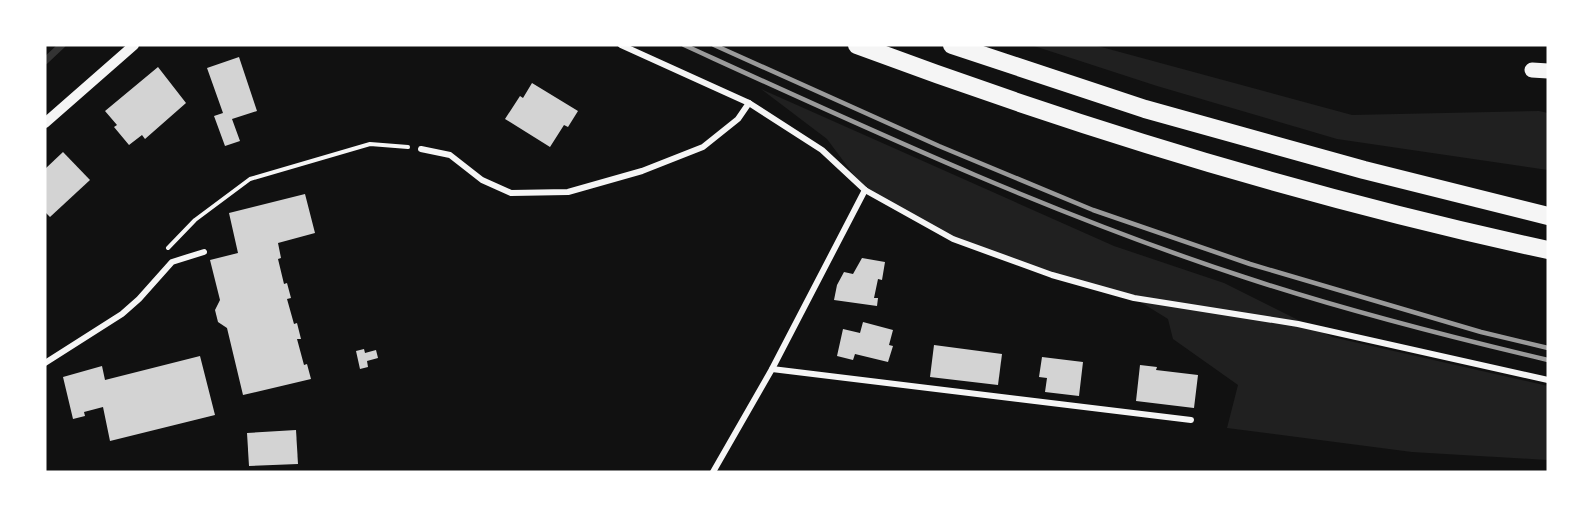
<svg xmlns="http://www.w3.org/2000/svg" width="1593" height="517" viewBox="0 0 1593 517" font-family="'Public Sans',sans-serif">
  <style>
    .green { fill: #202020 }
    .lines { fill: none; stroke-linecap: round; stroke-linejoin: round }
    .stream { stroke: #333; stroke-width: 7 }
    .building { fill: #d3d3d3 }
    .path { stroke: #f5f5f5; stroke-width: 4 }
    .minor { stroke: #f5f5f5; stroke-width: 6 }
    .tertiary { stroke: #f5f5f5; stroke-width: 10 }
    .primary { stroke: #f5f5f5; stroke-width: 15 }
    .motorway { stroke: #f5f5f5; stroke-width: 18 }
    .rail { stroke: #9a9a9a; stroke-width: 4.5 }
  </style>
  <rect width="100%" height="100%" fill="#111"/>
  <g class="green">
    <path d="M1031,45H1094L1352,115L1539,111L1548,113V170L1337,139L1157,86Z"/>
    <path d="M761,89L1114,246L1224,283L1332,337L1548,386V460L1412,452L1227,428L1238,385L1173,339L1168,319L1134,298L1052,275L953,239L865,190L827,139Z"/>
  </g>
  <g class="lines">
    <path class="stream" d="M45,61L62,45"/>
  </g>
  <g class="building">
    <path d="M239,57L257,111L232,119L240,141L225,146L214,116L223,113L207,68Z"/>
    <path d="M158,67L186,103L145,139L142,135L129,145L114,127L117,125L105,111Z"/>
    <path d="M532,83L578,111L568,127L564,125L550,147L505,119L520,96L523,98Z"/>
    <path d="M63,152L90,180L50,217L45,212V169Z"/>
    <path d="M305,194L315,233L278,243L281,258L278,259L284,284L287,283L291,298L287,299L294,324L297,323L301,339H297L304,365L307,364L311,379L243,395L227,328L218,322L215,310L220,300L210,260L238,253L229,213Z"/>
    <path d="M862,258L885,262L882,280L878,279L874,298H878L877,306L834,300L837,285L844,272L853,274Z"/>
    <path d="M863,322L893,330L889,345L893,346L888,362L855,354L853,360L837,356L843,329L860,333Z"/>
    <path d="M934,345L1002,354L998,385L930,377Z"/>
    <path d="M364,349L365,353L376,350L378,358L367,361L368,367L360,369L356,351Z"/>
    <path d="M200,356L215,415L110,441L103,407L84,412L85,416L73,419L63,377L102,366L105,380Z"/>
    <path d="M1042,357L1083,362L1079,396L1045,392L1047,378L1039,377Z"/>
    <path d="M1140,365L1157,367L1156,370L1198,375L1194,408L1136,401Z"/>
    <path d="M296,430L298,464L249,466L247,433Z"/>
  </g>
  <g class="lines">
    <path class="path" d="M168,248L195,220L250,179L370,144L408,147"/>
    <g class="minor">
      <path d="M621,45L749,103L822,150L865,190L953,239L1052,275L1134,298L1298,324L1548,380"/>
      <path d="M421,149L450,155L482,180L511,193L568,192L642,171L703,147L738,119L749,103"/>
      <path d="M45,363L122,314L139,299L172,262L204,252"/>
      <path d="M772,369L1191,420"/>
      <path d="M713,472L772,369L865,190"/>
    </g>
    <path class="tertiary" d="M45,123L134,45"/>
    <path class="primary" d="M1532,70L1548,71"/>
    <g class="motorway">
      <path d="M857,45C1082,129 1313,199 1548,250"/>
      <path d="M952,45L1145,109L1364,170L1548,216"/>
    </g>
    <g class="rail">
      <path d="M684,45C868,129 1051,214 1244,277C1344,310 1446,336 1548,360"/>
      <path d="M714,45L939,146L1093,210L1250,264L1481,332L1548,348"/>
    </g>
  </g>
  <rect width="1593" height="517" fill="none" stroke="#ffffff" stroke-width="93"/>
</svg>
